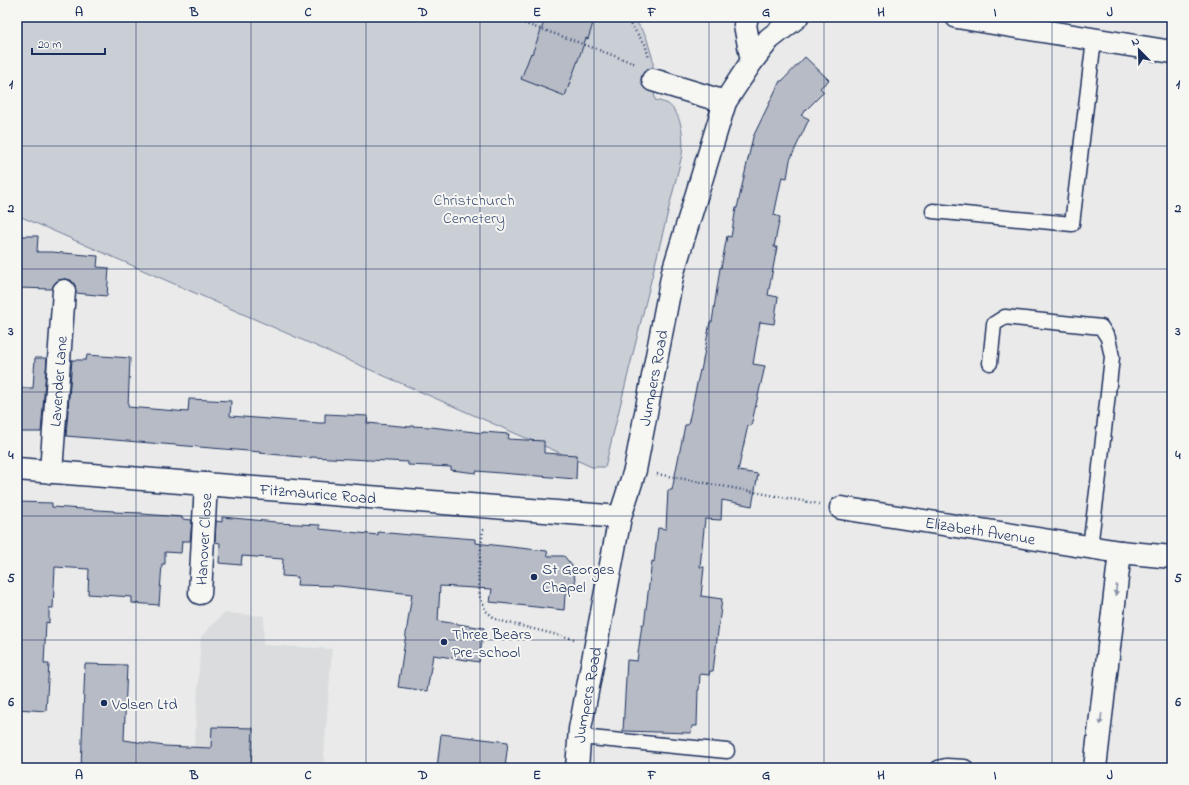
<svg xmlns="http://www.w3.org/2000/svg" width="1189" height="785" viewBox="0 0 1189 785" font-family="'Indie Flower',sans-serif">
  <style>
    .built { fill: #dadcde }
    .green { fill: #caced5; stroke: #727e9a }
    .building { fill: #b6bbc6; stroke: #1b2f5e }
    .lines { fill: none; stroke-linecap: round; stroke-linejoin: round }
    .service-casing { stroke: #1b2f5e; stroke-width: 17 }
    .minor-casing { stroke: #1b2f5e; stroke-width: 25 }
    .path { stroke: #1b2f5e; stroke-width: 2.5; stroke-dasharray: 1 3; stroke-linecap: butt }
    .service { stroke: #f6f6f2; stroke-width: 14 }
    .minor { stroke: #f6f6f2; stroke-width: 22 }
    .oneway { fill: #8892a8 }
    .grid { fill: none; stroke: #1b2f5e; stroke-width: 1; stroke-opacity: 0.55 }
    .poi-dot { fill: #1b2f5e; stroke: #f6f6f2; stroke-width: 1.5 }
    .labels { text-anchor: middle; stroke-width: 4; stroke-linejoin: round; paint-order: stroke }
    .park-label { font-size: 16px; fill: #47577c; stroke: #f6f6f2 }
    .street-label { font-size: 16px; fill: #1b2f5e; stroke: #f6f6f2 }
    .poi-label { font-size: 16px; fill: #1b2f5e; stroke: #f6f6f2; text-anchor: start }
    .neatline { fill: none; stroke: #1b2f5e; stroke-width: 1.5 }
    .grid-label { font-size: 13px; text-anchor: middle; font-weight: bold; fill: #1b2f5e }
  </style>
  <rect width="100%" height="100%" fill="#e9eae9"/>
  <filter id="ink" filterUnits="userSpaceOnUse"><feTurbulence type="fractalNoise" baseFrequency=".025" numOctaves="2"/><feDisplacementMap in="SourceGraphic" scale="8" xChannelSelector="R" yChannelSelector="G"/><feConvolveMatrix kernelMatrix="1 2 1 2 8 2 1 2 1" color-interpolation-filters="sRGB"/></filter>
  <g filter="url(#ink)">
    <path class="built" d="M224,613L264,616L263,645L332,649L323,768H193L201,637Z"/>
    <path class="green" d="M17,17H633L646,36L653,60V80L655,100C659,101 664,102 668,104C683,115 684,139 682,155L605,467H592L17,215Z"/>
    <g class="building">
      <path d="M546,17H595L588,39L586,38L565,96L521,79L531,53L532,54Z"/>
      <path d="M805,57L829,80L820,88L824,92L801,115L809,119L790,160L787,178L782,177L774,215L780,217L774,247H777L768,295L778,297L774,324L760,322L753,364L765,366L751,426L748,425L738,471L758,474L752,506L722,500L721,520L705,519L700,567H704L701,596L722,599L713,671H710L709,675L700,674L699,690H698L697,726H692L691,733L623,731L627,660L637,661L642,624L644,625L652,561L654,562L658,528L666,529L668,490H672L685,425H688L700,370L701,371L710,322H712L720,268H721L727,236L731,237L736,208H737L753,137L780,81H782Z"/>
      <path d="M17,236H38L37,252H52L98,256L97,267L109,268L107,296L76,293L75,285L71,280L65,279L58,280L54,284L52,289L17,288Z"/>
      <path d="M87,355L130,358L128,407L188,412L189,399L231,401L230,416L319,423H325V414L368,416L367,423L411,427V426L431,427L483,433V432L509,434L508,439L544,441V453L577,455L576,479L476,471V473L451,470V467L408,465V462L311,457V458L260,453V452L66,436L72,360H86Z"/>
      <path d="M35,358H47L41,432H17V388H33Z"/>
      <path d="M17,502L52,503V507L114,511V512L142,513V514L182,517V519L192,520L190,541H182L181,553L165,552V564H162L159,605L132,603V597L88,594L89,569L55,567L53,608H49V623L46,622L44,664H49L46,711L17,709Z"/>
      <path d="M222,517L276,522V523L320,525V529L378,535V532L410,535V534L475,539V543L547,551L548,556H564L573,567L576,587L565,595L564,610L490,602L492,589L440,586L438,621L484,628L479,662L433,655L427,691L398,687L412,594L339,586L297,585L298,577L282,576L283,559L242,556L241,565L219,563L220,543L215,542L216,521L222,522Z"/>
      <path d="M85,664L127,665L124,740L164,746L211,748L212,727L253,728L251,768H81Z"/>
      <path d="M441,734L508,742L505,768H437Z"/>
    </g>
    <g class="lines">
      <defs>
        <g id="service">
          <path d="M933,211L1072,224L1094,39"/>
          <path d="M990,363L994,324L1005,317L1101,327L1108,338L1112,357L1099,476L1090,547"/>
          <path d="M580,737L727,751"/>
          <path d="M938,768L946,766L965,767"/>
        </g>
        <g id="minor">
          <path d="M747,17L745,25L752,61"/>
          <path d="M957,17L1172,52"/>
          <path d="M653,80L725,102"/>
          <path id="s1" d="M17,469L620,517"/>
          <path id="s2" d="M51,472L64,291"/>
          <path id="s3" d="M841,508L1120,552L1172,557"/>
          <path id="s4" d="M200,593L206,484"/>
          <path id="s5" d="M577,768L580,729L620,517L635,470L673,272L725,102L752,61L769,39L797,17"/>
          <path d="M1095,768L1120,552"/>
        </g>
      </defs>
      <use href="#service" class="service-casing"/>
      <use href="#minor" class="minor-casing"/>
      <g class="path">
        <path d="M505,17L567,38L636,64"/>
        <path d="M628,17L630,24L645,44L649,58"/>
        <path d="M657,474L819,504"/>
        <path d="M483,529L478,575L480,597L486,611L497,620L574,639"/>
      </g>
      <use href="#service" class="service"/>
      <use href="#minor" class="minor"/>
    </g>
    <defs><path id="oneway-solid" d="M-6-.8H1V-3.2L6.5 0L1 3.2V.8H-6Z"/></defs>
    <g class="oneway">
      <use href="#oneway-solid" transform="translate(1116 590) rotate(97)"/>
      <use href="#oneway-solid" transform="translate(1101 719) rotate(97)"/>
    </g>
  </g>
  <path class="grid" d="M136,17V768M251,17V768M366,17V768M480,17V768M594,17V768M709,17V768M824,17V768M938,17V768M1052,17V768M17,146H1172M17,269H1172M17,392H1172M17,516H1172M17,640H1172"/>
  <g class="poi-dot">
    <circle cx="534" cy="577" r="4"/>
    <circle cx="444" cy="642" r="4"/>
    <circle cx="104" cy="703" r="4"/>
  </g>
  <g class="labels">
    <g class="park-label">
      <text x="474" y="205">Christchurch<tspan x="474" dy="18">Cemetery</tspan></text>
    </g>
    <g class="street-label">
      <text dy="6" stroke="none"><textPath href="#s5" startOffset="398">Jumpers Road</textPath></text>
      <text dy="6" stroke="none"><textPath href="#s2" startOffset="91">Lavender Lane</textPath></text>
      <text dy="6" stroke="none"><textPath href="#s1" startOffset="302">Fitzmaurice Road</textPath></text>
      <text dy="6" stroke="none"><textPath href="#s3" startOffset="141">Elizabeth Avenue</textPath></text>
      <text dy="6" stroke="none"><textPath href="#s4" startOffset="54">Hanover Close</textPath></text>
      <text dy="6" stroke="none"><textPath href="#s5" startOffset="74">Jumpers Road</textPath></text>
    </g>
    <g class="poi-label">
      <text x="542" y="574">St Georges<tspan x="542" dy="18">Chapel</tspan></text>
      <text x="452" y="639">Three Bears<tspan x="452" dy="18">Pre-school</tspan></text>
      <text x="112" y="709">Volsen Ltd</text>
    </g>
  </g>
  <rect width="1189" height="785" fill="none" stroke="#f6f6f2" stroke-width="44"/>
  <g transform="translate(1139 50) rotate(337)" stroke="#f6f6f2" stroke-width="3" paint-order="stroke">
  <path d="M0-3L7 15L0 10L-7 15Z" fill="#1b2f5e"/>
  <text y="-6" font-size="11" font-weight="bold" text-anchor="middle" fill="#1b2f5e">N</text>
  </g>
  <path d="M32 48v6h73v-6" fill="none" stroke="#1b2f5e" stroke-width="2"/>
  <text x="38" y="48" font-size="12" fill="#1b2f5e" stroke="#f6f6f2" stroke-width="3" paint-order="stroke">20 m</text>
  <rect x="22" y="22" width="1145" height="741" class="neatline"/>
  <g class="grid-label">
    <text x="79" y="16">A</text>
    <text x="194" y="16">B</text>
    <text x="308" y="16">C</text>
    <text x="423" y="16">D</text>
    <text x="537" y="16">E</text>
    <text x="652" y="16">F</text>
    <text x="766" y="16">G</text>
    <text x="881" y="16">H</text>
    <text x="995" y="16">I</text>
    <text x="1110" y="16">J</text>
    <text x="11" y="88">1</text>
    <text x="1178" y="88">1</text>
    <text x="11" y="212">2</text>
    <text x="1178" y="212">2</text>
    <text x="11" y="335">3</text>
    <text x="1178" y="335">3</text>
    <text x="11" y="459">4</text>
    <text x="1178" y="459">4</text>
    <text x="11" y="582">5</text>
    <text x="1178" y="582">5</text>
    <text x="11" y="706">6</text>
    <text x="1178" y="706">6</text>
    <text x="79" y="779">A</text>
    <text x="194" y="779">B</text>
    <text x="308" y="779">C</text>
    <text x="423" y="779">D</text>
    <text x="537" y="779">E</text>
    <text x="652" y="779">F</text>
    <text x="766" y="779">G</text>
    <text x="881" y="779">H</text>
    <text x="995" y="779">I</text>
    <text x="1110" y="779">J</text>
  </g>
</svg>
